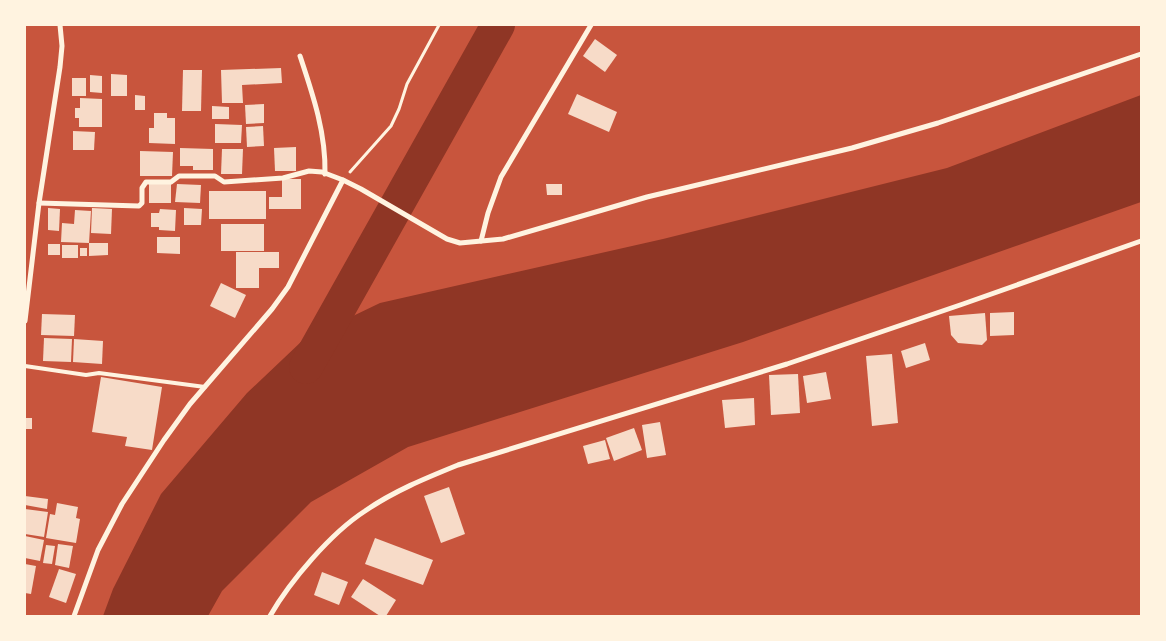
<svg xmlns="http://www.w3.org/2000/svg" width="1166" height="641" viewBox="0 0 1166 641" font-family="'Roboto Condensed',sans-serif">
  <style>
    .water { fill: #8f3625 }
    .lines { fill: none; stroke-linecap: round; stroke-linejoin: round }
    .river { stroke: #8f3625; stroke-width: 34 }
    .building { fill: #f7dbc8 }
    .path { stroke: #fff3e0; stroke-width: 3 }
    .service { stroke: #fff3e0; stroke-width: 4 }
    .minor { stroke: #fff3e0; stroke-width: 5 }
  </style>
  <rect width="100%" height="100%" fill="#c8553d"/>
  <path class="water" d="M1141,95V202L743,342L408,447L311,502L222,591L208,616H103L113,589L161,494L247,393L303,340L380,303L663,239L947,168Z"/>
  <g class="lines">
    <path class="river" d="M306,367L498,25"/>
  </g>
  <g class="building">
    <path d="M595,39L617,55L605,72L583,56Z"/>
    <path d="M281,68L282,83L242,85L243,103H222L221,70Z"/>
    <path d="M183,70H202L201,111H182Z"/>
    <path d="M111,74L127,75V96H111Z"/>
    <path d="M90,75L102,76V93L90,92Z"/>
    <rect x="72" y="78" width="14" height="18"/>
    <path d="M577,94L617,112L609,132L568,114Z"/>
    <path d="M135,95L145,96V110H135Z"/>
    <path d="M80,98L102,99V127H79V118H75V108H80Z"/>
    <path d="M264,104V123L246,124L245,105Z"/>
    <path d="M212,106L229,107V119H212Z"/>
    <path d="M154,113H167V118H175V144L149,143V128H154Z"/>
    <path d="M215,124L242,125L241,143H215Z"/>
    <path d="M263,126L264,146L247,147L246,127Z"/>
    <path d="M73,131L95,132L94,150H73Z"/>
    <path d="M296,147V171H275L274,148Z"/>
    <path d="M180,148L213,149V170H193V166H180Z"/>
    <path d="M222,149H243L242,174H221Z"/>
    <path d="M140,151L173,152L172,176H140Z"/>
    <path d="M282,179H301V209H269V197H282Z"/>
    <rect x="149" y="184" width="22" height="19"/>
    <path d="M177,184L201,185L200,203L175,202Z"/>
    <path d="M546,184H562V195H547Z"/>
    <rect x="209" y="191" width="57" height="28"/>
    <path d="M48,208L60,209L59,231L48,230Z"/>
    <path d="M92,208L112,209L111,234L91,233Z"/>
    <path d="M184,208L202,209L201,225H184Z"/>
    <path d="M160,209L176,210L175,231L159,230V227H151V213H159Z"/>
    <path d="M75,210L91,211L89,243L61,242L62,223L74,224Z"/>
    <rect x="221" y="224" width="43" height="27"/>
    <path d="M157,237H180V254L157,253Z"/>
    <path d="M89,243H108V255L89,256Z"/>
    <rect x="48" y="244" width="12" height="11"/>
    <rect x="62" y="245" width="16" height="13"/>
    <rect x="80" y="248" width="7" height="8"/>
    <path d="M236,252H279V268H259V288H236Z"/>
    <path d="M221,283L246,295L235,318L210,306Z"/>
    <path d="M1014,312V335L990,336V313Z"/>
    <path d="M985,313L987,340L982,345L958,343L951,335L949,316Z"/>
    <path d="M42,314L75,315L74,336L41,335Z"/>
    <path d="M44,338L72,339L71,362L43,361Z"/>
    <path d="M74,339L103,341L102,364L73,362Z"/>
    <path d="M925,343L930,360L906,368L901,351Z"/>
    <path d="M892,354L898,423L872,426L866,356Z"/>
    <path d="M826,372L831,399L807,403L803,376Z"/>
    <path d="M798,374L800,413L771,415L769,375Z"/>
    <path d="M101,377L162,387L152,450L125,446L127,437L92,432Z"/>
    <path d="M754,398L755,425L725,428L722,400Z"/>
    <rect x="25" y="418" width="7" height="11"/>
    <path d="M660,422L666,455L647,458L642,425Z"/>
    <path d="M634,428L642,450L614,461L606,438Z"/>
    <path d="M605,440L610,459L588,464L583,446Z"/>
    <path d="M449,487L465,534L441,543L424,496Z"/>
    <path d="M25,496L48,499L47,509L25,505Z"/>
    <path d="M57,503L78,507L76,518L80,519L76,543L46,538L50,514L55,515Z"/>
    <path d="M25,509L48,512L44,537L25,534Z"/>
    <path d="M25,536L44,540L40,561L25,558Z"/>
    <path d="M375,538L433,560L423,585L365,564Z"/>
    <path d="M58,544L73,546L69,568L55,565Z"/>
    <path d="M46,545L55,546L52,564L43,563Z"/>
    <path d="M25,564L36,566L31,594L25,593Z"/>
    <path d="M59,569L76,574L66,603L49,597Z"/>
    <path d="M322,572L348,582L339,605L314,595Z"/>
    <path d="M363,579L396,600L386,616H380L351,597Z"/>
  </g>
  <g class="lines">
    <path class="path" d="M350,172L391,126L399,109L407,84L439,25"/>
    <path class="service" d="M25,366L86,375L99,373L205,387"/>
    <g class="minor">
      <path d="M300,56C313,95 326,133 325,174"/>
      <path d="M39,203L139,206L142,203V188L146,182H171L179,176H215L224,182L283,178L309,171L322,172L343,180"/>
      <path d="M481,241L488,213L501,177L591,25"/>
      <path d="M25,321L39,203L60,67L62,46L60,25"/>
      <path d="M74,616L98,550L122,504L164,440L190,404L272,309L288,287L343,180L361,189L447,239L460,243L503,239L647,197L852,148L938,123L1141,54"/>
      <path d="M270,616C290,581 331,533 365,511C394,491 426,478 458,465L787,364L963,304L1141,241"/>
    </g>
  </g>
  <rect width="1166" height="641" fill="none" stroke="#fff3e0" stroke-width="52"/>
</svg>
